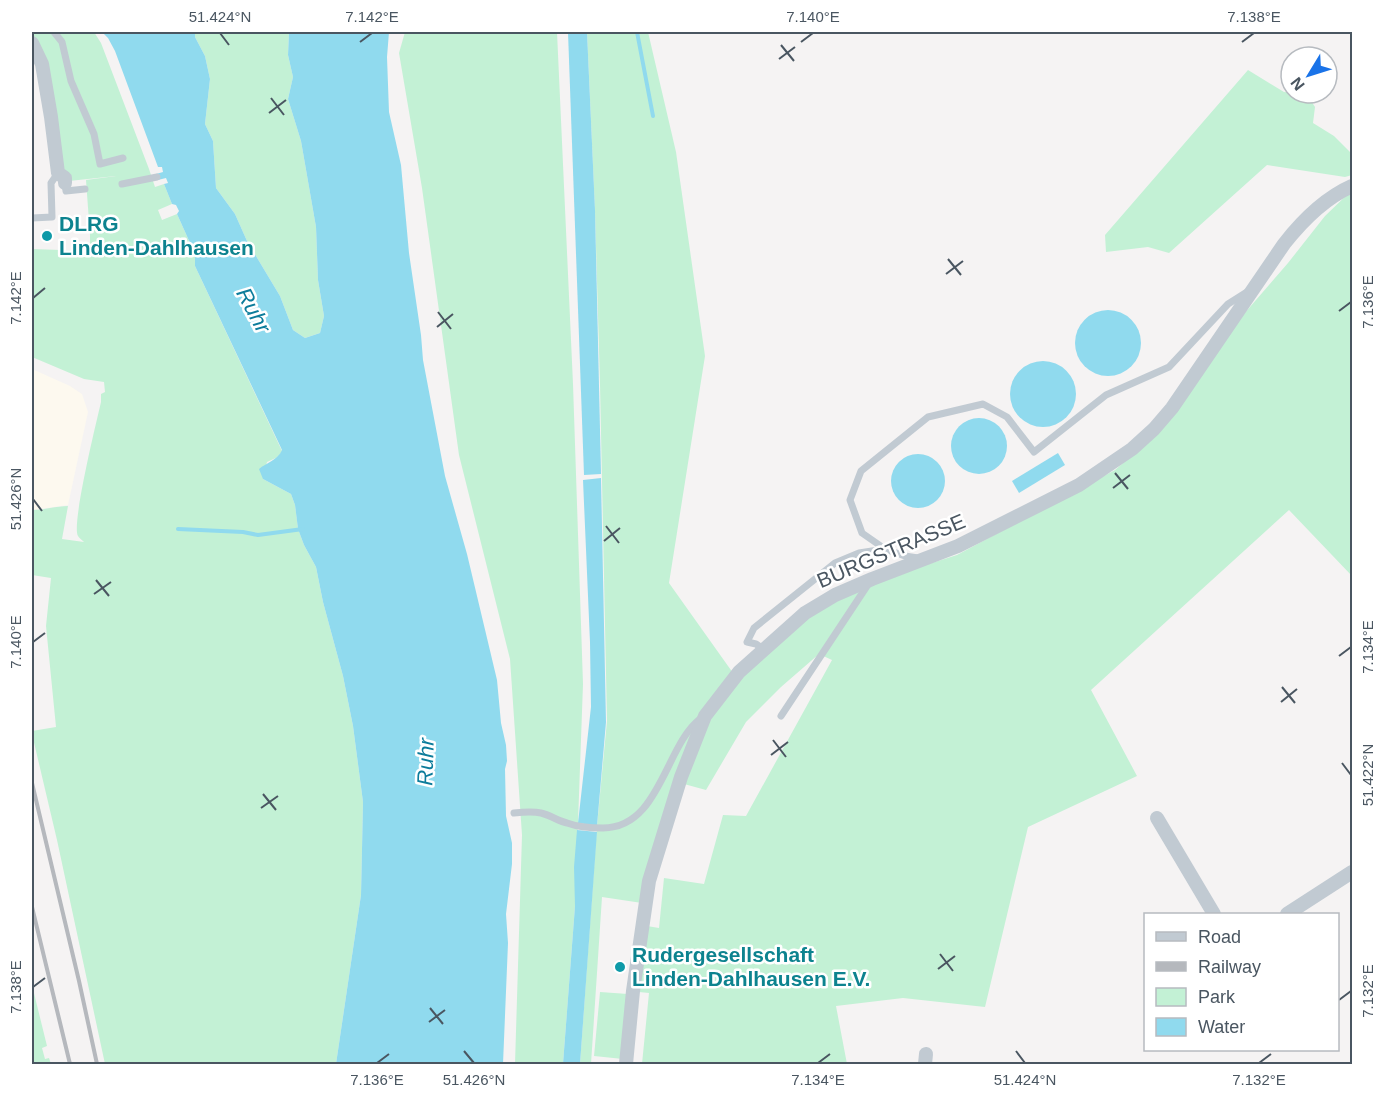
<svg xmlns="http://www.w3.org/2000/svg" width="1384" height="1096" viewBox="0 0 1384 1096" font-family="Helvetica,sans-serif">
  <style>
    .commercial { fill: #fdf9ef }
    .green { fill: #c3f1d5 }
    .water { fill: #90daee }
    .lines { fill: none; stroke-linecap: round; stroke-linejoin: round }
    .stream { stroke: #90daee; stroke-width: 4 }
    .service { stroke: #c1cad2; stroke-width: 7 }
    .minor { stroke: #c1cad2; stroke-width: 14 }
    .rail { stroke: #b5b8bd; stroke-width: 4 }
    .ticks { fill: none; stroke: #4a5661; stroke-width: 2 }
    .culture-dot { fill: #0f9aa8; stroke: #fff; stroke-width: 2 }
    .labels { text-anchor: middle; stroke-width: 5; stroke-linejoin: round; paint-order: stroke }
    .culture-label { font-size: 21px; font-weight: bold; fill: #0d838f; stroke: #fff; text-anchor: start }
    .street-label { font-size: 21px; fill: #4a5661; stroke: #fff }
    .water-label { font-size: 22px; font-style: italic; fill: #0c7c9b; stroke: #fff }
    .neatline { fill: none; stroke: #4a5661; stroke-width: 2 }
    .ticks-label { font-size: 15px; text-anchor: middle; fill: #4a5661 }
  </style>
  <rect width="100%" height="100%" fill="#f5f3f3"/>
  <path class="commercial" d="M32,369L70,386L82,394L88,412L68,505L32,510Z"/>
  <g class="green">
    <path d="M32,32H94L101,43L149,169L155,187L164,184L172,204L158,210L162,220L177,214L195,254V266L282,451C279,458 273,459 267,462L263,479L291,494L295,505L298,529L304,545L316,567L323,602L343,676L353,726L363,802L361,895L336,1064H105L57,840L32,734V731L56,727L46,626L51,578L32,575V510C44,510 56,506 68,506L62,539L84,542C82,540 79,538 78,536C71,525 97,420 101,402V394L105,392L104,382L84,379L32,357V249L90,251V235L86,180L116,176L69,181L59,172L39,45L32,36Z"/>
    <path d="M195,32H289L288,55L293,77L288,99L301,141L316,227L318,280L324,316L320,333L305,338L293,330L280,296L247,241L235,214L216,188L213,141L205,124L210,79L205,56L195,37Z"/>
    <path d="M405,32H557L573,384L583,684L575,906L563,1064H515L522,835L510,659L459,455L422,188L399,53Z"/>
    <path d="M587,32H648L676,152L705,356L669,583L733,673L806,616L875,581L957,555L1115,470L1131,456L1230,330L1288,263L1325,216L1352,190V576L1289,510L1091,690L1137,776L1028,827L985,1007L903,998L836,1006L847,1064H642L649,993L639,992L647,926L659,928L664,878L704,884L723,815L746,816L832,660L819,654L781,687L746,722L706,790L684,784L642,903L602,897L591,1064H580L597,826L607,721L600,385L595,211Z"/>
    <path d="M1248,70L1284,92L1306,93L1315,107L1313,123L1334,136L1352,154V175L1345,177L1267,165L1169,253L1148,247L1106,252L1105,235Z"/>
    <path d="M32,985L47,1046L42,1048L45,1059L49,1058L51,1064H32Z"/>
    <path d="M600,992L628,994L623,1059L594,1056Z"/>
  </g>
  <g class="water">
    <path d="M102,32H195V37L205,56L210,79L205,124L213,141L216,188L235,214L247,241L280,296L293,330L305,338L320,333L324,316L318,280L316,227L301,141L288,99L293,77L288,55L289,32H389L387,57L389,112L401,165L409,253L421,335L423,360L445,476L467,554L497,680L501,723L506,745L507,761L505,769L506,816L512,843V864L506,914L508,943L503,1064H336L361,895L363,802L353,726L343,676L323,602L316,567L304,545L298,529L295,505L291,494L263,479L259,469C266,463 278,460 282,450L195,266V254L177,214L179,211L176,205L172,204L164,184L168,183L166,178L158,180L156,174L163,172L162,167H158L115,51L108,38Z"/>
    <path d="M568,32H587L595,210L601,474L584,475Z"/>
    <circle cx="1108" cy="343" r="33"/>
    <circle cx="1043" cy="394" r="33"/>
    <circle cx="979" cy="446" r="28"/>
    <path d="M1058,453L1065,465L1019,493L1012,481Z"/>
    <circle cx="918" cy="481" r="27"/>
    <path d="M601,478L606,722L597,826L578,823L591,707L590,642L583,480Z"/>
    <path d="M577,830L597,832L580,1064H563L575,906L574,867Z"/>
  </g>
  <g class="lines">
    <g class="stream">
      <path d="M637,32L653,116"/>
      <path d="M178,529L243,532L258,535L303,529"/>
    </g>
    <g class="service">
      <path d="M54,32L62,42L71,81L94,134L100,164L123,158"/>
      <path d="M65,183L66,191L85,189"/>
      <path d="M122,184L157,177"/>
      <path d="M32,218L52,217L51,183L58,173"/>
      <path d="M918,558L905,556L885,549L862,533L850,500L861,471L928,417L983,404L1007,417L1034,452L1106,395L1169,367L1228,304L1247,292"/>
      <path d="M765,650L756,644L747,642L754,628L835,563L859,553L885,549"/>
      <path d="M781,716L869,583"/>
      <path d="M514,813C523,812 532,811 541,813C550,815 558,821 567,823C578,827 592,828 603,828C660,828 665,746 700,719"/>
    </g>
    <g class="minor">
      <path d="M32,43L42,64L51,117L58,173L65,178V183"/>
      <path d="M1157,818L1214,914"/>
      <path d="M1287,914L1352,872"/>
      <path d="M626,1064L633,991L649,881L681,777L705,716L739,672L805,613L835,595L872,579L958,546L1079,485L1132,449L1154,429L1172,408L1284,244C1302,221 1325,198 1352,186"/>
      <path d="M925,1064L926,1054"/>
    </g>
    <g class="rail">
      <path d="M32,783L79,981L97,1064"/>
      <path d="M32,907L70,1064"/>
    </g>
  </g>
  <path class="ticks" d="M220,33L229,45M360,42L372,33M801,42L813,33M1242,42L1254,33M781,45L794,61M779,59L795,47M271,98L284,115M269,113L286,100M948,259L961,275M946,274L963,261M33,298L45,288M1339,311L1351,302M438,312L451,329M437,327L453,314M1115,473L1128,489M1113,488L1130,475M33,499L42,511M606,526L619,543M604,541L620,528M96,580L109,596M94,594L111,582M33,642L45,633M1339,656L1351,647M1282,687L1295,703M1281,702L1297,689M773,740L786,757M771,755L788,742M1342,763L1351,775M263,794L276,810M261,808L278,796M940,954L953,971M938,969L955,956M33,987L45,978M1339,1000L1351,991M430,1008L443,1024M429,1022L445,1010M464,1051L474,1063M1016,1051L1025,1063M377,1063L389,1054M818,1063L830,1054M1259,1063L1271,1054"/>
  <g class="culture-dot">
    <circle cx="47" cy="236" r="6"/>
    <circle cx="620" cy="967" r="6"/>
  </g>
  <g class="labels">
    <g class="culture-label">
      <text x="59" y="231">DLRG<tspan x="59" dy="24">Linden-Dahlhausen</tspan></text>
      <text x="632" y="962">Rudergesellschaft<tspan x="632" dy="24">Linden-Dahlhausen E.V.</tspan></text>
    </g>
    <g class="street-label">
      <text transform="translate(891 551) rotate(-23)" y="7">BURGSTRASSE</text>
    </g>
    <g class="water-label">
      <text transform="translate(254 310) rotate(62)" y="8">Ruhr</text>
      <text transform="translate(425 762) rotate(-88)" y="8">Ruhr</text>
    </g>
  </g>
  <rect width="1384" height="1096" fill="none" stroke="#ffffff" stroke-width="66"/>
  <rect x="1144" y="913" width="195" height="138" fill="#ffffff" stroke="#b7bbc0" stroke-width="1.5"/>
  <rect x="1156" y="932" width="30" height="9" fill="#c1cad2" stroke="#b7bbc0" stroke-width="1.5"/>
  <text x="1198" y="943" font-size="18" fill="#4a5661">Road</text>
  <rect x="1156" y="962" width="30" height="9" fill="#b5b8bd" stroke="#b7bbc0" stroke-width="1.5"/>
  <text x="1198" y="973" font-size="18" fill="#4a5661">Railway</text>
  <rect x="1156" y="988" width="30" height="18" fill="#c3f1d5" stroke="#b7bbc0" stroke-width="1.5"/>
  <text x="1198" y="1003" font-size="18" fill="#4a5661">Park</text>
  <rect x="1156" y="1018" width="30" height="18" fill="#90daee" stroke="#b7bbc0" stroke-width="1.5"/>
  <text x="1198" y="1033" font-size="18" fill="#4a5661">Water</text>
  <g transform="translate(1309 75) rotate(232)"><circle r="28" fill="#ffffff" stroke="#b7bbc0" stroke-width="1.5"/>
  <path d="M0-4.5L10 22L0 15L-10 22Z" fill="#1a73e8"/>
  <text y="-9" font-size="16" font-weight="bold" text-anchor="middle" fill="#4a5661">N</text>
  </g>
  <rect x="33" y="33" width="1318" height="1030" class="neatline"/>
  <g class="ticks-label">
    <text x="220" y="22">51.424°N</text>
    <text x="372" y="22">7.142°E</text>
    <text x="813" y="22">7.140°E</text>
    <text x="1254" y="22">7.138°E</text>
    <text transform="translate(16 298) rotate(-90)" y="5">7.142°E</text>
    <text transform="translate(1368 302) rotate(-90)" y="5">7.136°E</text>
    <text transform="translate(16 499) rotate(-90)" y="5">51.426°N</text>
    <text transform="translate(16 642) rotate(-90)" y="5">7.140°E</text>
    <text transform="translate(1368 647) rotate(-90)" y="5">7.134°E</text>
    <text transform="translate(1368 775) rotate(-90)" y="5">51.422°N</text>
    <text transform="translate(16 987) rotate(-90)" y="5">7.138°E</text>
    <text transform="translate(1368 991) rotate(-90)" y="5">7.132°E</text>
    <text x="377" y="1085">7.136°E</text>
    <text x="474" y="1085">51.426°N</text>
    <text x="818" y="1085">7.134°E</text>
    <text x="1025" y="1085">51.424°N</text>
    <text x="1259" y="1085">7.132°E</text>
  </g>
</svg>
